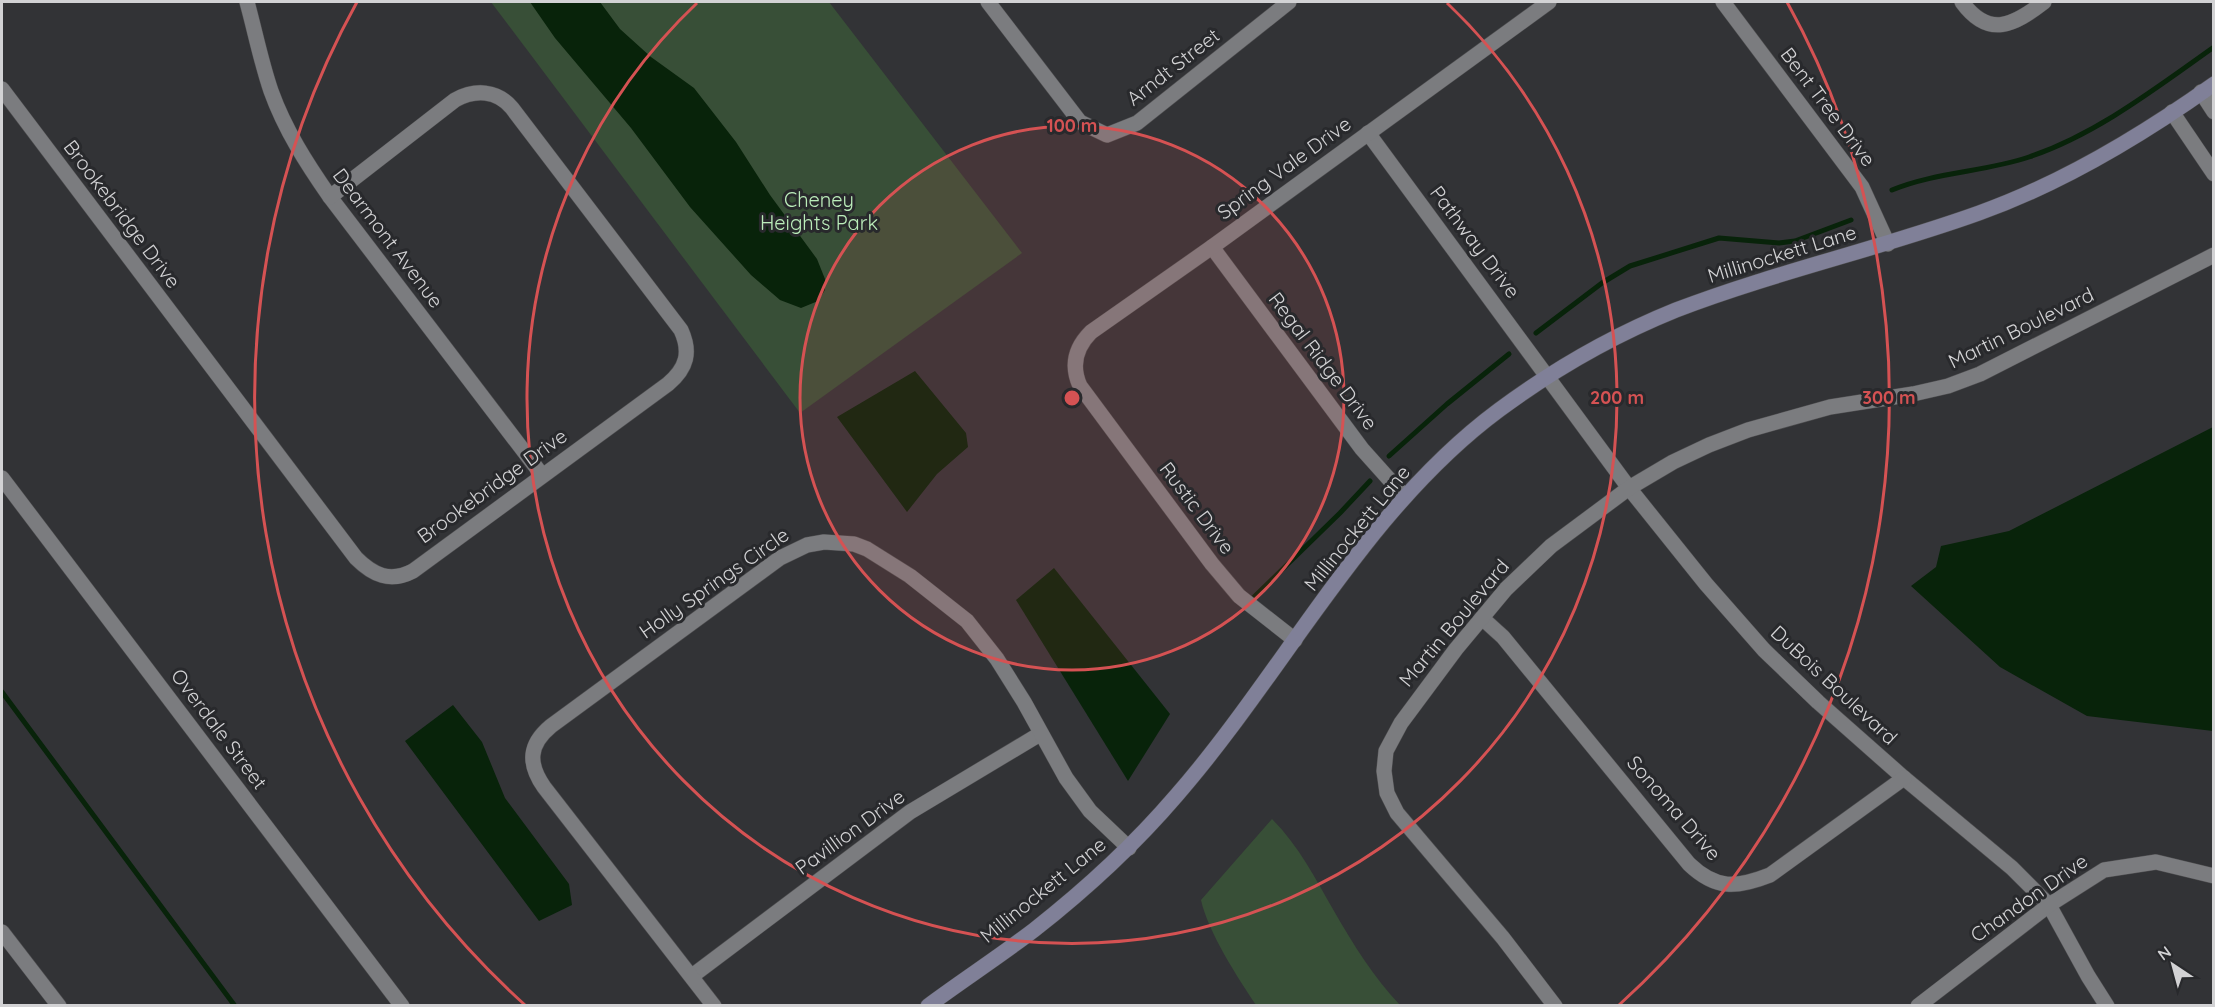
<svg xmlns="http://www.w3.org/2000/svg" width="2215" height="1007" viewBox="0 0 2215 1007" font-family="Quicksand,sans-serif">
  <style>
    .green { fill: #384f37 }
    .water { fill: #08230a }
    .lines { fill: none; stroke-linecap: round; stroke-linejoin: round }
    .stream { stroke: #08230a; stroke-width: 5 }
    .street-casing { stroke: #4e4e50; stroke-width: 16 }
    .secondary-casing { stroke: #4e4e50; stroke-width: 16 }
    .street { stroke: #7b7c7f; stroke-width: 15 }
    .secondary { stroke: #808098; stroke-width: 15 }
    .ring { fill: none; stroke: #d55253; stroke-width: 3 }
    .labels { text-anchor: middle; stroke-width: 6; stroke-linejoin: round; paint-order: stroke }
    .street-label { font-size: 20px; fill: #d2d2d4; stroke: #28292c }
    .park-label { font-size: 20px; fill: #bbedba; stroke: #28292c }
    .centre { fill: #d55253; stroke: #28292c; stroke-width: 3 }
    .ring-label { font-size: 18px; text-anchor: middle; font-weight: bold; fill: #d55253; stroke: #28292c; stroke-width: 6; stroke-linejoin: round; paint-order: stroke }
  </style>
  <rect width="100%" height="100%" fill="#323336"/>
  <g class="green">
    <path d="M491,2H829L1022,253L800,413Z"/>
    <path d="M1272,819C1299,846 1315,878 1334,911C1353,944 1374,978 1400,1005H1256C1238,978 1208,932 1201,900Z"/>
  </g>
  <g class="water">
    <path d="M530,2H600L620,29L651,57L694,88L736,142L770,195L817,259L825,279V290L818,301L801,308L780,300L751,275L690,207L631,128L555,38Z"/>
    <path d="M915,371L966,433L968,447L937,474L907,512L837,417Z"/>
    <path d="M2213,427V731L2087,716L2000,667L1911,586L1936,567L1941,546L2009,531Z"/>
    <path d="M1054,568L1170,714L1128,781L1016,600Z"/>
    <path d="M453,705L482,742L505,798L569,884L572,905L539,921L405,741Z"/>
  </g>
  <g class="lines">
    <g class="stream">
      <path d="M1892,190C1936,172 1984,172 2029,157C2097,134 2156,88 2214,47"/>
      <path d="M1536,333L1602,283L1630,266L1719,238L1779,243L1795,241L1851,220"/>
      <path d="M1389,456L1447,404L1509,354"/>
      <path d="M1254,597L1340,513L1370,481"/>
      <path d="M2,692L235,1006"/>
    </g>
    <defs>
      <g id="street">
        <path d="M247,2C255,31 261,62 271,91C285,130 307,164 330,197L542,475"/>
        <path d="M988,2L1080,122L1107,135L1137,123L1289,2"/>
        <path d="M1723,2L1862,187L1888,244"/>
        <path d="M1962,2C1989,39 2014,25 2044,2"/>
        <path d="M2,89L356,558C373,575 390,583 413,571L668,384C687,368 691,352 681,330L512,108C497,90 475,89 455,100L330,197"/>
        <path d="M2201,92L2214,112"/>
        <path d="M2172,112L2214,174"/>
        <path d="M1368,133L1629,488L1706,584L1764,650L1818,702L1904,778L2012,868L2049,905L2088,976L2107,1006"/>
        <path d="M1212,247L1362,449L1405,497"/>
        <path d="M2,478L402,1006"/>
        <path d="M1482,618L1503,637L1689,864C1716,890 1737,888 1770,875L1904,778"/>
        <path d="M1295,640L1239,596L1212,564L1080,386C1071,366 1075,348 1091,332L1212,247L1549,2"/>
        <path d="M2,932L59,1006"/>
        <path d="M692,976L910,812L1040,734"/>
        <path d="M714,1006L544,787C528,764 528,745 551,726L780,558L807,545L824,542L854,544L867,549L910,576L967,621L997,659L1024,702L1066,778L1090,811L1129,848"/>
        <path d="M1555,1006L1503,938L1397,813L1387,793L1384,771L1386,751L1401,723L1456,649L1506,589L1551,546L1629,488L1673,462L1709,445L1748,430L1830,407L1913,394L1948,386L1980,374L2214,255"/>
        <path d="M1918,1006L2049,905L2104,870L2156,862L2214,876"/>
      </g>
      <path id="secondary" d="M928,1006C963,980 1000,956 1034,930C1085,890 1134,845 1176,796C1285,671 1364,510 1499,410C1553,370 1614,335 1676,310C1775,272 1879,249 1979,213C2063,183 2141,136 2214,84"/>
    </defs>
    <use href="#street" class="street-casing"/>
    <use href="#secondary" class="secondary-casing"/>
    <use href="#street" class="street"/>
    <use href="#secondary" class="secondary"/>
  </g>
  <circle cx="1072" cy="398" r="272" fill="#d55253" fill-opacity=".12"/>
  <g class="ring">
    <circle cx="1072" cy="398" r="272"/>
    <path d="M1447 3A545 545 0 1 1 697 3"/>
    <path d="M525 1005A817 817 0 0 1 357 2M1787 2A817 817 0 0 1 1619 1005"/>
  </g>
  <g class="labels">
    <g class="street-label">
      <text transform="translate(1173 67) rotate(-38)" y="7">Arndt Street</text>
      <text transform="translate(1828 107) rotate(53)" y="7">Bent Tree Drive</text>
      <text transform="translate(1284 168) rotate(-36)" y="7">Spring Vale Drive</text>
      <text transform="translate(122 214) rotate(53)" y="7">Brookebridge Drive</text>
      <text transform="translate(388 238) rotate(53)" y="7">Dearmont Avenue</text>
      <text transform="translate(1475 242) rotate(53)" y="7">Pathway Drive</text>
      <text transform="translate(1782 254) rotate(-17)" y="7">Millinockett Lane</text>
      <text transform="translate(2021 328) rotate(-26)" y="7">Martin Boulevard</text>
      <text transform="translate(1323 361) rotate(53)" y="7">Regal Ridge Drive</text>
      <text transform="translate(492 486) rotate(-36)" y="7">Brookebridge Drive</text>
      <text transform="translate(1197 508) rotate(53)" y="7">Rustic Drive</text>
      <text transform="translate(1357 528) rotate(-51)" y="7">Millinockett Lane</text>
      <text transform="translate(714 583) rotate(-35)" y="7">Holly Springs Circle</text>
      <text transform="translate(1454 623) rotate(-50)" y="7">Martin Boulevard</text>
      <text transform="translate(1834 685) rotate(43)" y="7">DuBois Boulevard</text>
      <text transform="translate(219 729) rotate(53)" y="7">Overdale Street</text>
      <text transform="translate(1674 808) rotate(49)" y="7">Sonoma Drive</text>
      <text transform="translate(850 832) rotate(-36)" y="7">Pavillion Drive</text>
      <text transform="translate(1043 890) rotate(-39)" y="7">Millinockett Lane</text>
      <text transform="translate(2029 898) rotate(-35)" y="7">Chandon Drive</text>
    </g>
    <g class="park-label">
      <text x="819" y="207">Cheney<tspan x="819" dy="23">Heights Park</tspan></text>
    </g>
  </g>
  <circle cx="1072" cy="398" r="9" class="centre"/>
  <g class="ring-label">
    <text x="1072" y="132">100 m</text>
    <text x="1617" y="404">200 m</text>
    <text x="1889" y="404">300 m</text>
  </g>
  <rect width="2215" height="1007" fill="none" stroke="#d2d2d4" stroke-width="6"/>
  <g transform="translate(2173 965) rotate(324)" stroke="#28292c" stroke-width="4.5" paint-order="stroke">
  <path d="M0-4.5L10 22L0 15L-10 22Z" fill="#d2d2d4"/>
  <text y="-9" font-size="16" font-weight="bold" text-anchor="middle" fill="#d2d2d4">N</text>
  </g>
</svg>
